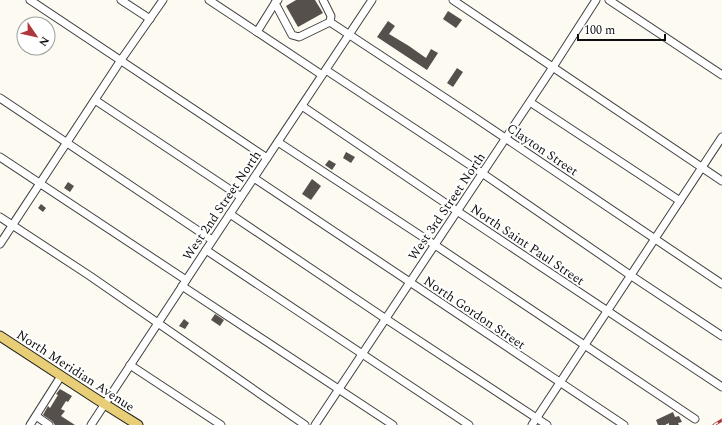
<svg xmlns="http://www.w3.org/2000/svg" width="722" height="425" viewBox="0 0 722 425" font-family="Spectral,serif">
  <style>
    .building { fill: #56504c }
    .lines { fill: none; stroke-linecap: round; stroke-linejoin: round }
    .minor-casing { stroke: #414141; stroke-width: 9 }
    .major-casing { stroke: #1f1f1f; stroke-width: 11 }
    .minor { stroke: #fff; stroke-width: 7 }
    .major { stroke: #e7ce77; stroke-width: 9 }
    .rail-casing { stroke: #ad373b; stroke-width: 3 }
    .rail { stroke: #fff; stroke-width: 1.5; stroke-dasharray: 4.5; stroke-linecap: butt }
    .labels { text-anchor: middle; stroke-width: 4; stroke-linejoin: round; paint-order: stroke }
    .street-label { font-size: 13px; fill: #0e0e0e; stroke: #fff }
  </style>
  <rect width="100%" height="100%" fill="#fdfbf1"/>
  <g class="building">
    <path d="M296,0H315L323,13L298,27L286,6Z"/>
    <path d="M448,11L462,20L456,28L443,19Z"/>
    <path d="M388,21L395,26L389,34L409,46L426,58L431,49L438,53L427,70L377,37Z"/>
    <path d="M457,68L463,72L453,87L447,83Z"/>
    <path d="M346,152L355,157L351,163L343,158Z"/>
    <path d="M329,160L336,164L332,170L325,165Z"/>
    <path d="M312,179L321,186L311,200L302,194Z"/>
    <path d="M68,182L74,186L70,192L64,188Z"/>
    <path d="M41,204L46,208L43,212L38,208Z"/>
    <path d="M215,314L224,320L220,326L211,320Z"/>
    <path d="M184,319L189,323L185,329L179,326Z"/>
    <path d="M60,389L72,396L68,402L66,401L61,409L65,411L61,416L75,425H55L52,421L43,415L48,406L50,408L58,395L56,394Z"/>
    <path d="M673,412L675,417L679,416L682,422L678,423L679,425H669V423L665,425H658L656,420Z"/>
  </g>
  <g class="lines">
    <defs>
      <g id="minor">
        <path d="M30,0L267,158"/>
        <path d="M121,0L150,19"/>
        <path d="M209,0L322,75"/>
        <path d="M278,0L275,3L292,35L299,37L330,22"/>
        <path d="M323,0L331,16L330,22"/>
        <path d="M453,0L722,181"/>
        <path d="M609,0L722,75"/>
        <path d="M330,22L468,113L722,284"/>
        <path d="M257,32L275,3"/>
        <path d="M326,70L482,173L630,275L722,336"/>
        <path d="M0,98L212,240"/>
        <path d="M95,100L241,197"/>
        <path d="M530,102L680,201"/>
        <path d="M302,106L457,211L722,387"/>
        <path d="M278,142L435,245L695,419"/>
        <path d="M0,157L186,280"/>
        <path d="M254,178L624,425"/>
        <path d="M230,214L386,319L547,425"/>
        <path d="M0,217L90,276L305,425"/>
        <path d="M0,244L121,60L163,0"/>
        <path d="M206,250L469,425"/>
        <path d="M182,286L393,425"/>
        <path d="M130,365L221,425"/>
        <path d="M36,416L49,425"/>
        <path d="M30,425L61,376"/>
        <path d="M91,425L206,250L372,0"/>
        <path d="M315,425L553,67L596,0"/>
        <path d="M532,425L722,137"/>
      </g>
      <path id="major" d="M0,336L98,400L138,425"/>
    </defs>
    <use href="#minor" class="minor-casing"/>
    <use href="#major" class="major-casing"/>
    <use href="#minor" class="minor"/>
    <use href="#major" class="major"/>
    <defs>
      <path id="rail" d="M714,425L722,420"/>
    </defs>
    <use href="#rail" class="rail-casing"/>
    <use href="#rail" class="rail"/>
  </g>
  <g class="labels">
    <g class="street-label">
      <text transform="translate(543 149) rotate(34)" y="5">Clayton Street</text>
      <text transform="translate(221 205) rotate(-56)" y="5">West 2nd Street North</text>
      <text transform="translate(446 206) rotate(-56)" y="5">West 3rd Street North</text>
      <text transform="translate(528 244) rotate(34)" y="5">North Saint Paul Street</text>
      <text transform="translate(475 312) rotate(34)" y="5">North Gordon Street</text>
      <text transform="translate(76 370) rotate(33)" y="5">North Meridian Avenue</text>
    </g>
  </g>
  <g transform="translate(36 36) rotate(124)"><circle r="19" fill="#ffffff" stroke="#9f9f9f"/>
  <path d="M0-3L7 15L0 10L-7 15Z" fill="#ad373b"/>
  <text y="-6" font-size="11" font-weight="bold" text-anchor="middle" fill="#0e0e0e">N</text>
  </g>
  <path d="M578 34v6h87v-6" fill="none" stroke="#0e0e0e" stroke-width="2"/>
  <text x="584" y="34" font-size="12" fill="#0e0e0e" stroke="#ffffff" stroke-width="3" paint-order="stroke">100 m</text>
</svg>
